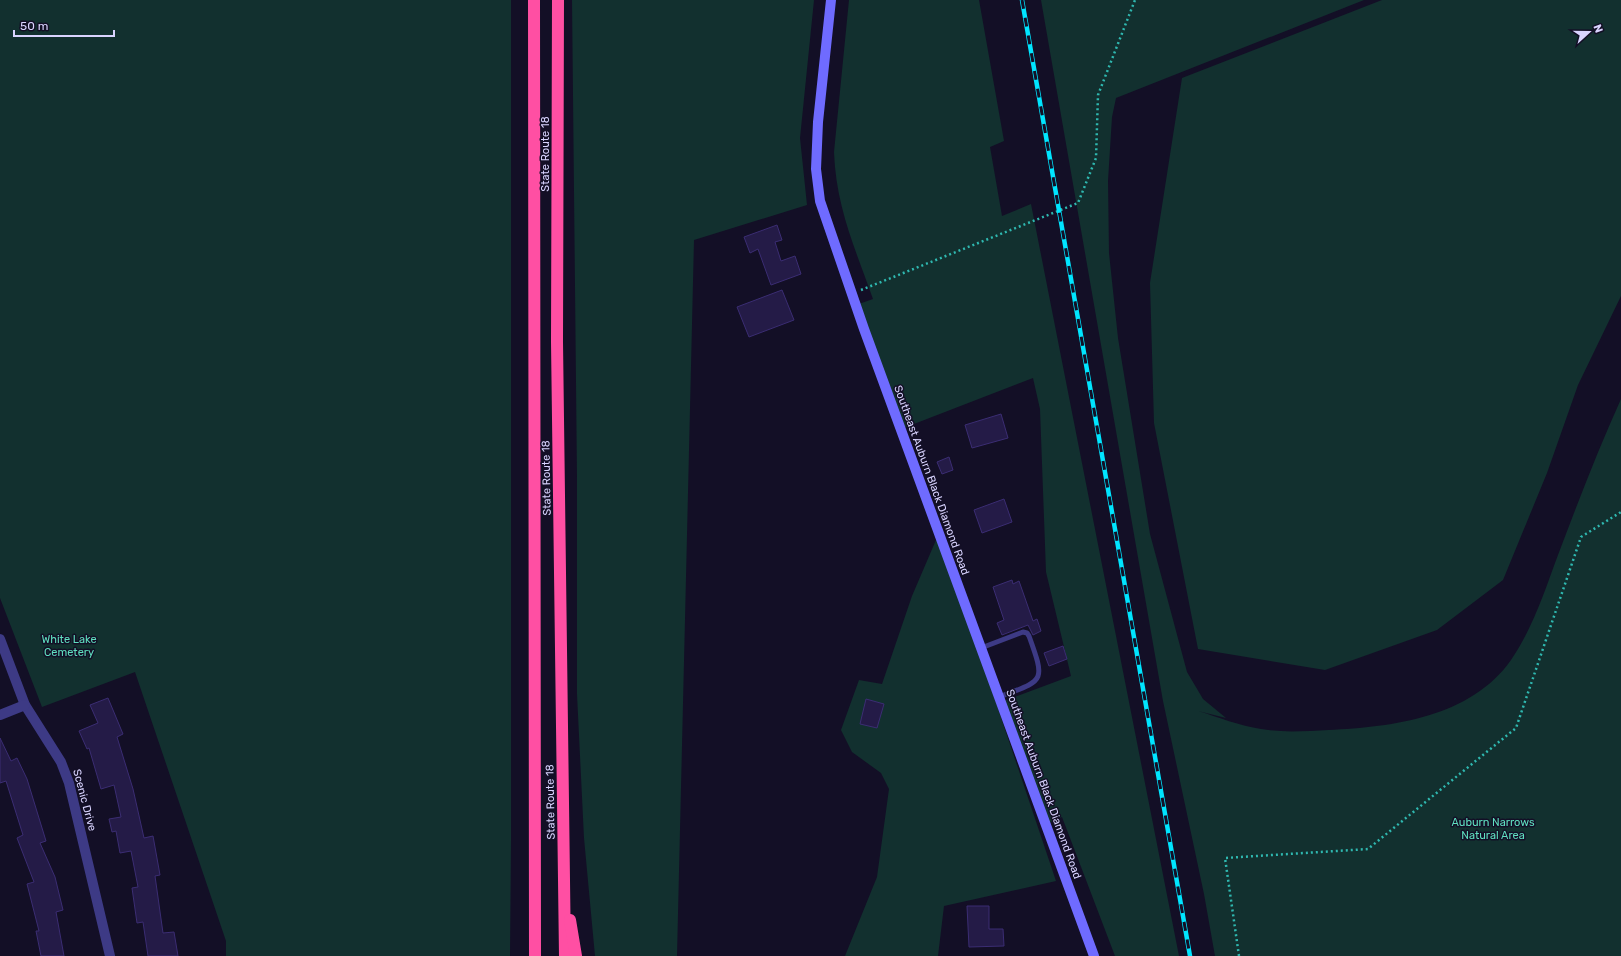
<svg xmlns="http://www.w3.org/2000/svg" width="1621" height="956" viewBox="0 0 1621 956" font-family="Rubik,sans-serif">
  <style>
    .green { fill: #12302f }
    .building { fill: #241b47; stroke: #3b2d73 }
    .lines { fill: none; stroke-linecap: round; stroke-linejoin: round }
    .path { stroke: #2fb8b0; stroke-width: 2.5; stroke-dasharray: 2 3; stroke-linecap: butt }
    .lane { stroke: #3d3a85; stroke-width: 5 }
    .street { stroke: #3d3a85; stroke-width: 10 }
    .secondary { stroke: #6f6bff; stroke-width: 10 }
    .highway { stroke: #ff4fa3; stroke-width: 12 }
    .rail-casing { stroke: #00e5ff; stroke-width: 4.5 }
    .rail { stroke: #130f26; stroke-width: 3; stroke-dasharray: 9; stroke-linecap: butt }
    .labels { text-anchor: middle; stroke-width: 3; stroke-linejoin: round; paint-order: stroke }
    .street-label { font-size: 11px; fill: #d9d4ff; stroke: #130f26 }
    .park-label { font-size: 11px; fill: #5fe0c0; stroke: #130f26 }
  </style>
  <rect width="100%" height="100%" fill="#130f26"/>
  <g class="green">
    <path d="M0,0H511V841L510,956H226V941L135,672L42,707L0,598Z"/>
    <path d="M572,0H814L800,138L807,205L694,240L677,956H595L584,838L577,694V477Z"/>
    <path d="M849,0H979L1004,141L990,147L1002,216L1031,204L1179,956H1115L1062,817L1046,824L1001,702L1071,676L1046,572L1040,409L1033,378L901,429L856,305L873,299C855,248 836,207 834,152Z"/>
    <path d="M1041,0H1364L1116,98L1112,117L1108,181L1109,253L1118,338L1150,534L1187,672L1203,699L1226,718L1198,711C1218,717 1240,726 1261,729C1283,733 1307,731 1329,730C1393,727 1471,717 1511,660C1533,628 1545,590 1558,555C1578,502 1598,450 1621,399V956H1215L1204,894L1163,701Z"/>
    <path d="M1382,0H1621V296L1578,385L1547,473L1503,580L1437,630L1325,670L1198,649L1154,423L1150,283L1182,78Z"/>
    <path d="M939,533L1056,881L944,906L938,956H845L877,877L889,789L881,773L852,752L841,730L859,680L882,684L912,596Z"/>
  </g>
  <g class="building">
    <path d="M777,225L782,240L775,242L781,261L795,256L801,274L771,285L758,249L750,253L744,237Z"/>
    <path d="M782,290L794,320L749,337L737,307Z"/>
    <path d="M1001,414L1008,438L972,448L965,425Z"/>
    <path d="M949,457L953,470L942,474L937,462Z"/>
    <path d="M1004,499L1012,522L982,533L974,510Z"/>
    <path d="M1012,580L1013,584L1019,581L1033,621L1037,619L1041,631L1033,635L1028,625L1002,635L997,623L1004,620L993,587Z"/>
    <path d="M1063,646L1067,659L1049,666L1044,653Z"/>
    <path d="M108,698L123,734L117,737L133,789L144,838L153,836L160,875L155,876L163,933L174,932L178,956H148L143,922L137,923L132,888L138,887L131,851L120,853L116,831L112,832L109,819L121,817L114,785L101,789L89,748L87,749L79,731L98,723L90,705Z"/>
    <path d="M866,699L884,704L877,728L860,724Z"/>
    <path d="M0,738L11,761L17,758L27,779L46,841L40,843L55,877L63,910L56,912L64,956H41L36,931H39L27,884L34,882L17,838L23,835L6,781L0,783Z"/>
    <path d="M967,906H989V929H1003L1004,946L969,947Z"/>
  </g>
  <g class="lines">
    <g class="path">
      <path d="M861,290L1078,203L1096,158L1098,95L1135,0"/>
      <path d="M1239,956L1225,858L1368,849L1516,728L1581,537L1621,512"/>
    </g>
    <path class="lane" d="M981,648L1023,632L1027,633L1029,636C1046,683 1044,680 999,697"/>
    <g class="street">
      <path d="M0,639L25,705L61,762L69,783L110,956"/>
      <path d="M0,715L25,705"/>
    </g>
    <path class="secondary" d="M831,0L818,122L816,169L820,201L864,329L1094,956"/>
    <g class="highway">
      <path d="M534,0L535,956"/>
      <path d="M558,0L557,342L565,956"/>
      <path d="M570,920L576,956"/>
    </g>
    <defs>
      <path id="rail" d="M1022,0L1190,956"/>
    </defs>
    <use href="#rail" class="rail-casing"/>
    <use href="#rail" class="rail"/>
  </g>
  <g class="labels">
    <g class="street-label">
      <text transform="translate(545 154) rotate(-90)" y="4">State Route 18</text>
      <text transform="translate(546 478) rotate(-91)" y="4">State Route 18</text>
      <text transform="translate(932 480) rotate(70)" y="4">Southeast Auburn Black Diamond Road</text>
      <text transform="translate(1044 784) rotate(70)" y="4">Southeast Auburn Black Diamond Road</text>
      <text transform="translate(85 800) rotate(75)" y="4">Scenic Drive</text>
      <text transform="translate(550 802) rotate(-91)" y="4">State Route 18</text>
    </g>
    <g class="park-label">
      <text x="69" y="643">White Lake<tspan x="69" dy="13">Cemetery</tspan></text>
      <text x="1493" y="826">Auburn Narrows<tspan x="1493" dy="13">Natural Area</tspan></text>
    </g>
  </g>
  <g transform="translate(1589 32) rotate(69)" stroke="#130f26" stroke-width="3" paint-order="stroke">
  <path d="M0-3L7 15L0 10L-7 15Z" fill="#d9d4ff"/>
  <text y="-6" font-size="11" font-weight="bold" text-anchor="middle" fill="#d9d4ff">N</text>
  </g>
  <path d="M14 30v6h100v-6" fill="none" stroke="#d9d4ff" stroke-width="2"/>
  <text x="20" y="30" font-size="12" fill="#d9d4ff" stroke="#130f26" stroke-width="3" paint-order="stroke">50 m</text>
</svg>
